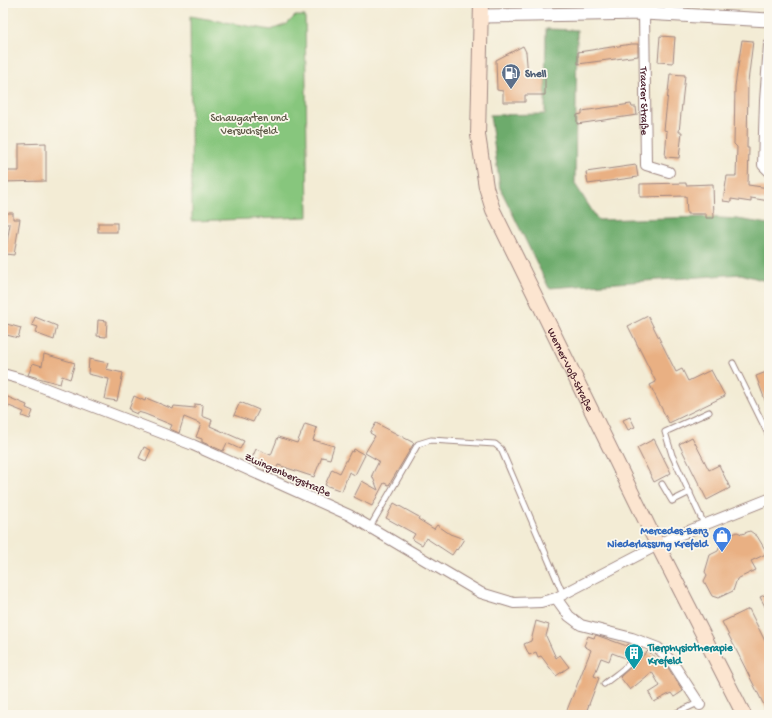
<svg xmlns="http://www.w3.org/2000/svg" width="772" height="718" viewBox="0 0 772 718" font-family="'Gochi Hand',sans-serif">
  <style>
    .green { fill: #87c67d; stroke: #687254 }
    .forest { fill: #6dab6c; stroke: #5c654c }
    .building { fill: #e9b083 }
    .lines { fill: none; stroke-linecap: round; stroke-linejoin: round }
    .service-casing { stroke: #9e8680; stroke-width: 7 }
    .minor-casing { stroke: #9e8680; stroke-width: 12 }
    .tertiary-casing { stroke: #9e8680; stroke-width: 15 }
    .secondary-casing { stroke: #9e8680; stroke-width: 16 }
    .service { stroke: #fff; stroke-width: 5 }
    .minor { stroke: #fff; stroke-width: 10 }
    .tertiary { stroke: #fff; stroke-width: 13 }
    .secondary { stroke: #fce5d0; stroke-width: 14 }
    .labels { text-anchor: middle; stroke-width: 3.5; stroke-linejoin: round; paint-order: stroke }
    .service-label { font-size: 11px; font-weight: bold; fill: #4e5e75; stroke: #fbf7ec; text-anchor: start }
    .street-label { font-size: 11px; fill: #4a1f2b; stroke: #fbf7ec }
    .park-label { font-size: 11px; fill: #5f5948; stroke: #fbf7ec }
    .shop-label { font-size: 11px; font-weight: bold; fill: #366cbe; stroke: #fbf7ec; text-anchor: end }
    .culture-label { font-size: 11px; font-weight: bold; fill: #0d838f; stroke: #fbf7ec; text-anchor: start }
  </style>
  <rect width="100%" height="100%" fill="#fbf7ec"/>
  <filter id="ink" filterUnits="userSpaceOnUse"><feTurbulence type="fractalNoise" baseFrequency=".025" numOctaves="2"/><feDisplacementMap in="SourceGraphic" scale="8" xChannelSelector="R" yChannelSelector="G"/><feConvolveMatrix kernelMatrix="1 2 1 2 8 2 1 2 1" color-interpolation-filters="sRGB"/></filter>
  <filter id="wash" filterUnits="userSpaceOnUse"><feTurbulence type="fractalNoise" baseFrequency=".012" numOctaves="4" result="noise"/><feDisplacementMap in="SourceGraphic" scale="16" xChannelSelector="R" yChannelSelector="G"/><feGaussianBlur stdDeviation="0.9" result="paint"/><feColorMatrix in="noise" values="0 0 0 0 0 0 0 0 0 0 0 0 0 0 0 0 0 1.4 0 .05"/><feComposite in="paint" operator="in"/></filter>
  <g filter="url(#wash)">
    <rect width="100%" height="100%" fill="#f3ecd5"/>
    <path class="green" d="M190,16L271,30L287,24L295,16H305L308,217L192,221Z"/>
    <path class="forest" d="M546,29L577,30L575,184L598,220L704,217L737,219L769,224V282L741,274L549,288L500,188L490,115L545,114Z"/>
    <g id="blocks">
      <g class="building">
        <path d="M660,36L675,37L673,63L658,62Z"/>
        <path d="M742,40L753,41L748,82L747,148H749L748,185L769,188V201L751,198V202L731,199V202L723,201L727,176H736L737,147L734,144L735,86Z"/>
        <path d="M632,44H638V56L578,64V52Z"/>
        <path d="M523,46L526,52L528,76H545V95H525V102H503V91L497,90L496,60Z"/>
        <path d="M670,74L685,75L679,132H682L679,158L665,157L667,131L664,130Z"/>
        <path d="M631,104L632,107H636L637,115L577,124V115L582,114V111Z"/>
        <path d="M46,143V181L3,182V171H19V144Z"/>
        <path d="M636,165L638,177L588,184L586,172Z"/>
        <path d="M686,183V185L713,184L714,218H706V214H687L686,196L640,197V184Z"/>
        <path d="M4,213H13V219H20L14,255L5,254L10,224H4Z"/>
        <rect x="98" y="223" width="19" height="9"/>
        <path d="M648,316L676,372L682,369L688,381L711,370L725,396L669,423L650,385L656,382L628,326Z"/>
        <path d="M35,317L57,326L54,340L35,333L38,327L32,325Z"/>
        <path d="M98,320L107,321L106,337L97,336Z"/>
        <path d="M3,323L21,328L18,338L3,334Z"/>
        <path d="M44,354L75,363L70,379L62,376L60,384L28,375L33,363L42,366Z"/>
        <path d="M89,359L108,363L106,369L123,373L117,401L105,399L109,379L88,374Z"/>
        <path d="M769,371V408H768L756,376Z"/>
        <path d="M3,395L27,405L26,408L33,411L30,419L22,416L24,412L9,406L3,414Z"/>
        <path d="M134,396L145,401L146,398L173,409L174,406L195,408V404L203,405L202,416L212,420L210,426L244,441L240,449L227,443L223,451L202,442V439L196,437L201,424L184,417L179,433L170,429L172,425L145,414L138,412L137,414L130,411L131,409H129Z"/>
        <path d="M240,402L259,410L253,422L234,415Z"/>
        <path d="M630,417L635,427L628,430L623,420Z"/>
        <path d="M376,423L414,443L389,485L384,483L372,506L354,497L362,481L378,490L372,475L379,461L365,453L375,436L370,433Z"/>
        <path d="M305,424L317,428L313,440L334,446L330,459L322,457L314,477L278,465L274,474L264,470L267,464L252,458L256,449L271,455L278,437L297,443Z"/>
        <path d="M692,437L709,470L719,465L730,488L707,500L679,444Z"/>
        <path d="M654,439L671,473L654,482L637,448Z"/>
        <path d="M144,447L151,450L146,461L139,458Z"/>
        <path d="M354,449L365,455L355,475L349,472L342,491L325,485L332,469L340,473L351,451L353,452Z"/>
        <path d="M394,503L419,517L418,519L434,529L437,525L450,534L464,539L457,550L456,549L452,555L426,538L422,545L412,539L415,534L386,518Z"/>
        <path d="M750,531L757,536L766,551L764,555L751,561L756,570L737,579L733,591L718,598L712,596L704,581L707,575L705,572L710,555L718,551L722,540L737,532L742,534Z"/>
        <path d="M769,593V614L760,597Z"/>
        <path d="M749,609L769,649V715L722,622Z"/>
        <path d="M536,621L549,625L546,636L556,658L560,655L569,667L556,676L541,656L538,657L536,652L529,655L524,644L531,641Z"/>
        <path d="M596,635L627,646L628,644L634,648L628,659L612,653L609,661L601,658L594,676L599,678L585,715H565L591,650L584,646L588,636L594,638Z"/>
        <path d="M648,651L658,660L660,659L667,666L683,691L674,697L671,693L654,702L649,693L660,686L652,672L630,690L620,677Z"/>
      </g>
    </g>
  </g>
  <g filter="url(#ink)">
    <use href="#blocks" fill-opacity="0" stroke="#9e8680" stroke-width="1"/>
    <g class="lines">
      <defs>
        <g id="service">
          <path d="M733,363L769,436"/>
          <path d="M662,484L672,501L690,492"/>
          <path d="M704,524L672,455L665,432L709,412"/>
          <path d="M370,527L418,444L431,440L495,444L501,449L563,594"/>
          <path d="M604,684C621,670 636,664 640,641"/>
          <path d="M672,715L698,703"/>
        </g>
        <g id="minor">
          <path d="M639,13L640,3"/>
          <path id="s1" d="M644,13L646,165L669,172"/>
          <path d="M769,45L765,101L763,165L769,171"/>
          <path d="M3,374L21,379L193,445L349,515L481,593L514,603L541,602L556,598L671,538L769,499"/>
          <path d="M556,598L569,616L581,625L632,638L658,648L672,662L700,705"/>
        </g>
        <path id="tertiary" d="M482,16L644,13L769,20"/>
        <g id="secondary">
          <path id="s2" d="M481,3L478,135L486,187L493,210L657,544L744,715"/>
        </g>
      </defs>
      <use href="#service" class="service-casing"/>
      <use href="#minor" class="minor-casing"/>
      <use href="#tertiary" class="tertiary-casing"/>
      <use href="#secondary" class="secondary-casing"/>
      <use href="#service" class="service"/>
      <use href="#minor" class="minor"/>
      <use href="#tertiary" class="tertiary"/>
      <use href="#secondary" class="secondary"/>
    </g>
  </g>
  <defs>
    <symbol id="fuel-pin" viewBox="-11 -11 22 30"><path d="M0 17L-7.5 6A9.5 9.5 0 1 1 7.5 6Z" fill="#5c6f8a" stroke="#fbf7ec"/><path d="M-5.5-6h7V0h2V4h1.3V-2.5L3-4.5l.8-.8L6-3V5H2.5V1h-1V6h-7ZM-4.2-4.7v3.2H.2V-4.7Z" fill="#fff"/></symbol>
    <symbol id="shop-pin" viewBox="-11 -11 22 30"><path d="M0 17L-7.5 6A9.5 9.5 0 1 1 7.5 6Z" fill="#3f7fe0" stroke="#fbf7ec"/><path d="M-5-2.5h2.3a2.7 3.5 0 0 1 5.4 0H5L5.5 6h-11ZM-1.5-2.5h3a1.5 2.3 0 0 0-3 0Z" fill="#fff"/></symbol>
    <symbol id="building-pin" viewBox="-11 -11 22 30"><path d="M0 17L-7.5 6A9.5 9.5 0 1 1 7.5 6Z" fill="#0f9aa8" stroke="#fbf7ec"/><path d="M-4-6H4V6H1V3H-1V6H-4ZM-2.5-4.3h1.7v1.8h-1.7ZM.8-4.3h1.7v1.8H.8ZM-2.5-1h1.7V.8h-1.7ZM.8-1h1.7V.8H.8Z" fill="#fff"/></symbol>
  </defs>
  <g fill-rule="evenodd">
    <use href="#fuel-pin" x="500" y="62" width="22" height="30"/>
    <use href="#shop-pin" x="711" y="525" width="22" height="30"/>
    <use href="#building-pin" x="623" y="642" width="22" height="30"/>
  </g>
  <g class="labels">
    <g class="service-label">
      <text x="525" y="77">Shell</text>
    </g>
    <g class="street-label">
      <text dy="4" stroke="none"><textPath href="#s1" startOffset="88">Traarer Straße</textPath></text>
      <text dy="4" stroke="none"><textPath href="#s2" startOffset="386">Werner-Voß-Straße</textPath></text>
      <text transform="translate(288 474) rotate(24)" y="4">Zwingenbergstraße</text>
    </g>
    <g class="park-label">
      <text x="249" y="121">Schaugarten und<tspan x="249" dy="13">Versuchsfeld</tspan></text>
    </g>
    <g class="shop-label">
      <text x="708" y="534">Mercedes-Benz<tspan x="708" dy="13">Niederlassung Krefeld</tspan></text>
    </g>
    <g class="culture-label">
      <text x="648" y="651">Tierphysiotherapie<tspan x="648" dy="13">Krefeld</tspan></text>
    </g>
  </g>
  <rect width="772" height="718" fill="none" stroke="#fbf7ec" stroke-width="16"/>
</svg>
